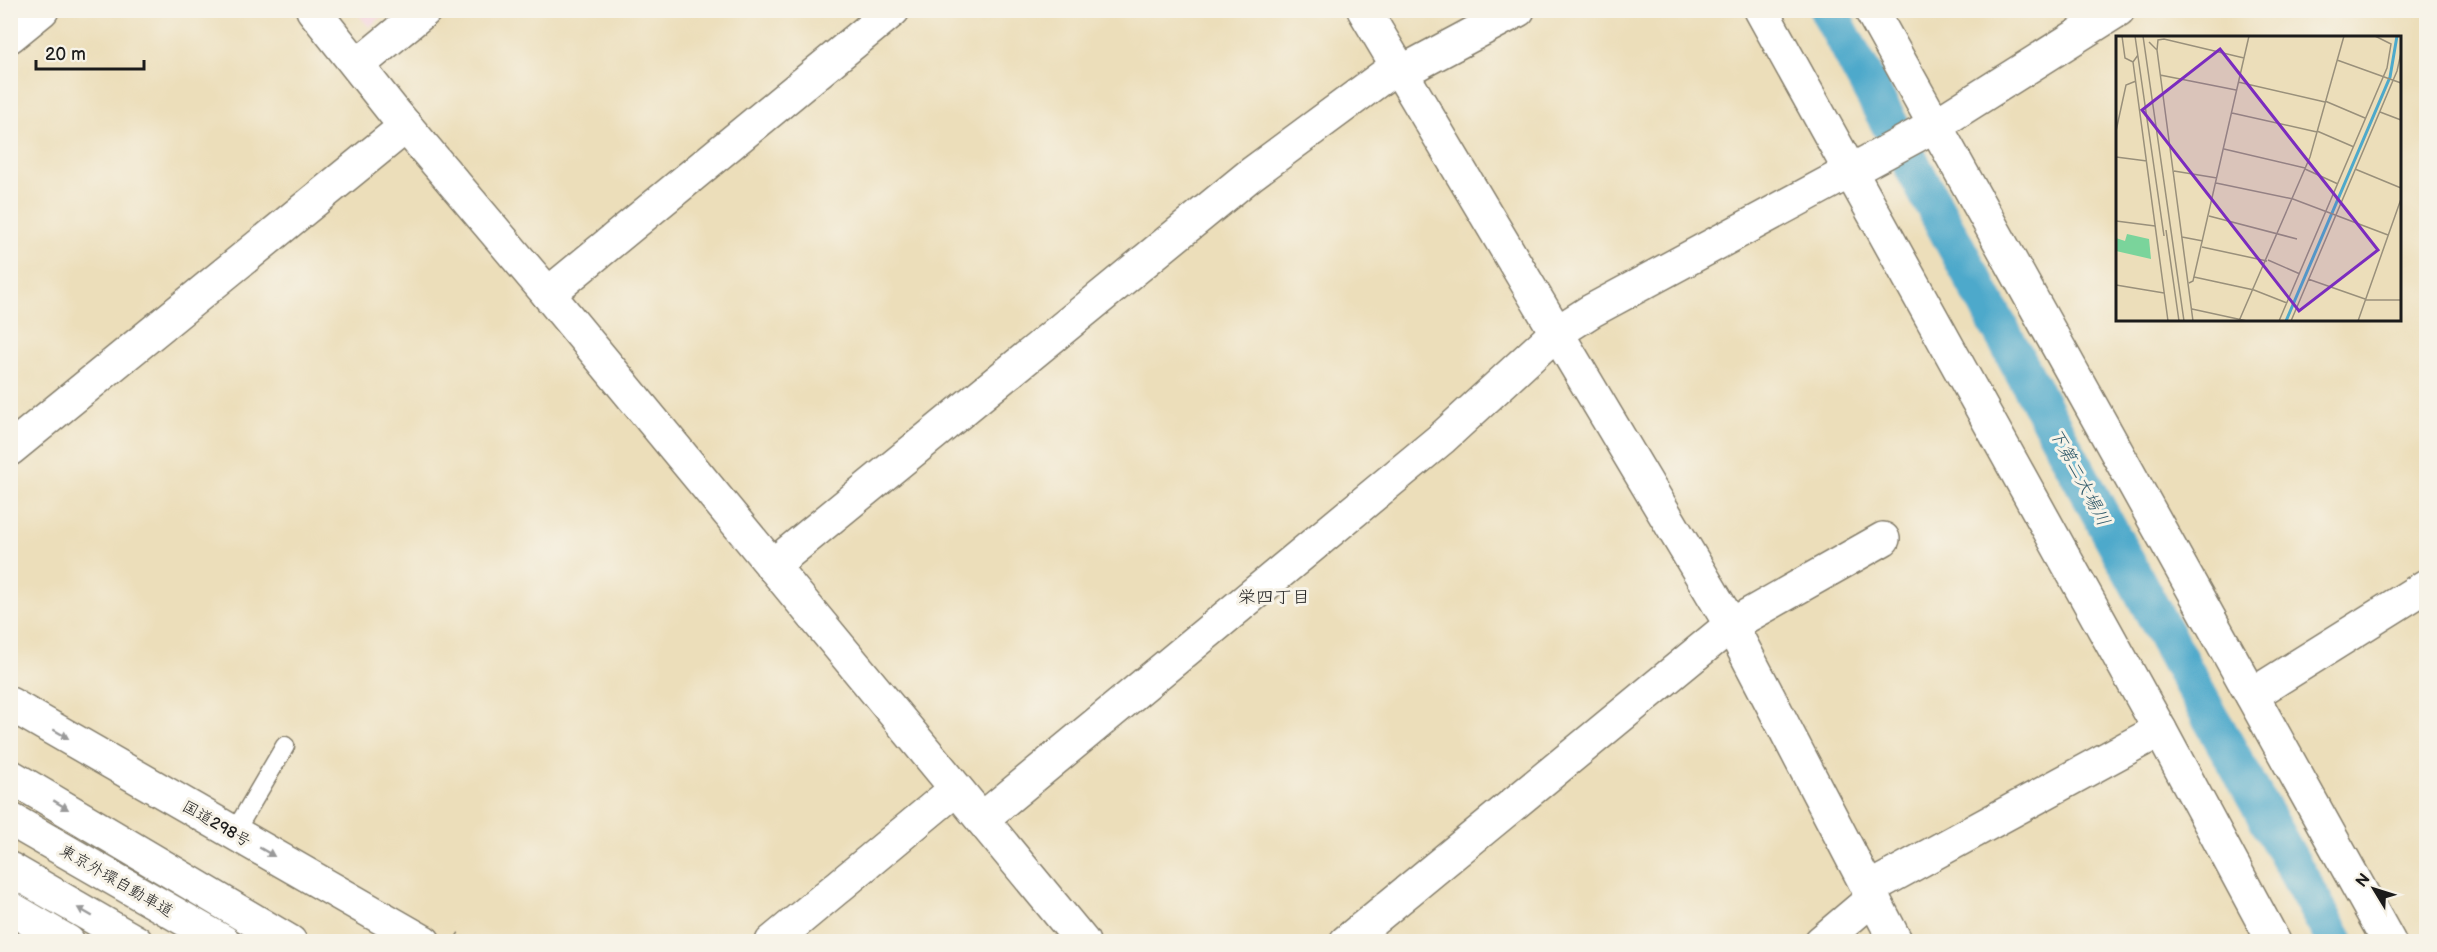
<svg xmlns="http://www.w3.org/2000/svg" width="2437" height="952" viewBox="0 0 2437 952" font-family="'Balsamiq Sans','Klee One',sans-serif">
  <style>
    .built { fill: #f4cfde }
    .lines { fill: none; stroke-linecap: round; stroke-linejoin: round }
    .canal { stroke: #4da9cb; stroke-width: 38 }
    .lane-casing { stroke: #847d6b; stroke-width: 21 }
    .street-casing { stroke: #847d6b; stroke-width: 36 }
    .highway-casing { stroke: #847d6b; stroke-width: 36 }
    .path { stroke: #847d6b; stroke-width: 4; stroke-dasharray: 1.5 4.5; stroke-linecap: butt }
    .lane { stroke: #fff; stroke-width: 18 }
    .street { stroke: #fff; stroke-width: 33 }
    .highway { stroke: #fff; stroke-width: 33 }
    .oneway { fill: #999 }
    .labels { text-anchor: middle; stroke-width: 6; stroke-linejoin: round; paint-order: stroke }
    .street-label { font-size: 16px; fill: #1c1c1c; stroke: #f7f3e8 }
    .water-label { font-size: 18px; font-style: italic; fill: #325b6b; stroke: #f7f3e8 }
    .neighbourhood-label { font-size: 18px; fill: #1c1c1c; stroke: #f7f3e8 }
    .inset-river { fill: none; stroke: #4da9cb; stroke-width: 3 }
    .inset-road { fill: none; stroke: #99907b; stroke-width: 1.5 }
    .view { fill: #7b2cbf; fill-opacity: 0.15; stroke: #7b2cbf; stroke-width: 3 }
    .inset-edge { fill: none; stroke: #1c1c1c; stroke-width: 3 }
  </style>
  <rect width="100%" height="100%" fill="#f7f3e8"/>
  <filter id="ink" filterUnits="userSpaceOnUse"><feTurbulence type="fractalNoise" baseFrequency=".0167" numOctaves="2"/><feDisplacementMap in="SourceGraphic" scale="12" xChannelSelector="R" yChannelSelector="G"/><feConvolveMatrix kernelMatrix="1 2 1 2 8 2 1 2 1" color-interpolation-filters="sRGB"/></filter>
  <filter id="wash" filterUnits="userSpaceOnUse"><feTurbulence type="fractalNoise" baseFrequency=".008" numOctaves="4" result="noise"/><feDisplacementMap in="SourceGraphic" scale="24" xChannelSelector="R" yChannelSelector="G"/><feGaussianBlur stdDeviation="1.35" result="paint"/><feColorMatrix in="noise" values="0 0 0 0 0 0 0 0 0 0 0 0 0 0 0 0 0 1.4 0 .05"/><feComposite in="paint" operator="in"/></filter>
  <g filter="url(#wash)">
    <rect width="100%" height="100%" fill="#ecdeba"/>
    <path class="built" d="M355,11H388L369,27Z"/>
    <g class="lines">
      <path class="canal" d="M1828,10L2204,706L2336,942"/>
    </g>
  </g>
  <g filter="url(#ink)">
    <g class="lines">
      <defs>
        <path id="lane" d="M234,833L285,746"/>
        <g id="street">
          <path d="M313,10L393,111L548,294L1083,942"/>
          <path d="M1364,10L1731,625L1896,942"/>
          <path d="M1761,10L2160,730L2274,942"/>
          <path d="M1871,10L2389,942"/>
          <path d="M10,36L42,10"/>
          <path d="M358,65L425,10"/>
          <path d="M1400,73L1518,10"/>
          <path d="M548,294L893,10"/>
          <path d="M10,449L406,126"/>
          <path d="M772,566L1250,175L1396,67"/>
          <path d="M2252,695L2426,586"/>
          <path d="M982,819L1441,439L1555,334L1591,311L1934,126L2118,10"/>
          <path d="M1868,889L2160,730"/>
          <path d="M772,942L956,789"/>
          <path d="M1346,942L1731,625L1883,539"/>
          <path d="M1821,942L1873,898"/>
        </g>
        <g id="highway">
          <path d="M10,704L424,942"/>
          <path d="M10,776L290,942"/>
          <path d="M10,819L224,942"/>
          <path d="M10,869L136,942"/>
          <path d="M10,908L68,942"/>
        </g>
      </defs>
      <use href="#lane" class="lane-casing"/>
      <use href="#street" class="street-casing"/>
      <use href="#highway" class="highway-casing"/>
      <path class="path" d="M457,934L469,942"/>
      <use href="#lane" class="lane"/>
      <use href="#street" class="street"/>
      <use href="#highway" class="highway"/>
    </g>
    <defs><path id="oneway-solid" d="M-6-.8H1V-3.2L6.5 0L1 3.2V.8H-6Z" transform="scale(1.5)"/></defs>
    <g class="oneway">
      <use href="#oneway-solid" transform="translate(61 734) rotate(30)"/>
      <use href="#oneway-solid" transform="translate(61 805) rotate(31)"/>
      <use href="#oneway-solid" transform="translate(267 852) rotate(30)"/>
      <use href="#oneway-solid" transform="translate(85 912) rotate(-150)"/>
    </g>
  </g>
  <g class="labels">
    <g class="street-label">
      <text transform="translate(217 823) rotate(30)" y="6">国道298号</text>
      <text transform="translate(117 880) rotate(30)" y="6">東京外環自動車道</text>
    </g>
    <g class="water-label">
      <text transform="translate(2080 477) rotate(62)" y="6">下第二大場川</text>
    </g>
    <g class="neighbourhood-label">
      <text x="1274" y="603">栄四丁目</text>
    </g>
  </g>
  <g transform="translate(2116 36)">
    <rect width="285" height="285" fill="#ecdeba"/>
    <path d="M11,198L33,203L35,223L0,215V202L9,205Z" fill="#7ad49b"/>
    <path class="inset-river" d="M170,285L274,41L281,0"/>
    <path class="inset-road" d="M6,0L9,22L17,26M19,0L48,200M27,0L68,285M33,6L41,14L77,285M41,14L42,4L48,3L128,22M22,19L17,26L52,285M221,24L285,47M44,39L120,54M122,46L209,66M209,65L249,82M264,76L285,84M116,77L201,96M0,95L10,49L20,45M201,95L238,111M108,113L189,132M0,121L31,125M189,133L222,148M239,133L285,152M58,135L101,142M100,147L177,163L272,199M93,180L181,203M0,185L39,190M50,194L63,285M66,201L87,205M86,211L151,225M152,224L184,238M78,241L138,254L171,267M192,243L249,263M73,247L77,245L133,0M0,249L48,257M249,264H285M76,273L131,285M123,285L194,121L228,0M163,285L271,32L275,8L259,0M175,285L281,35L285,17M242,285L285,163"/>
    <path class="view" d="M104,13L262,214L183,275L26,74Z"/>
    <rect width="285" height="285" class="inset-edge"/>
  </g>
  <rect width="2437" height="952" fill="none" stroke="#f7f3e8" stroke-width="36"/>
  <g transform="translate(2374 889) rotate(308)" stroke="#f7f3e8" stroke-width="4.5" paint-order="stroke">
  <path d="M0-4.5L10 22L0 15L-10 22Z" fill="#1c1c1c"/>
  <text y="-9" font-size="16" font-weight="bold" text-anchor="middle" fill="#1c1c1c">N</text>
  </g>
  <path d="M36 60v9h108v-9" fill="none" stroke="#1c1c1c" stroke-width="3"/>
  <text x="45" y="60" font-size="18" fill="#1c1c1c" stroke="#f7f3e8" stroke-width="4.5" paint-order="stroke">20 m</text>
</svg>
